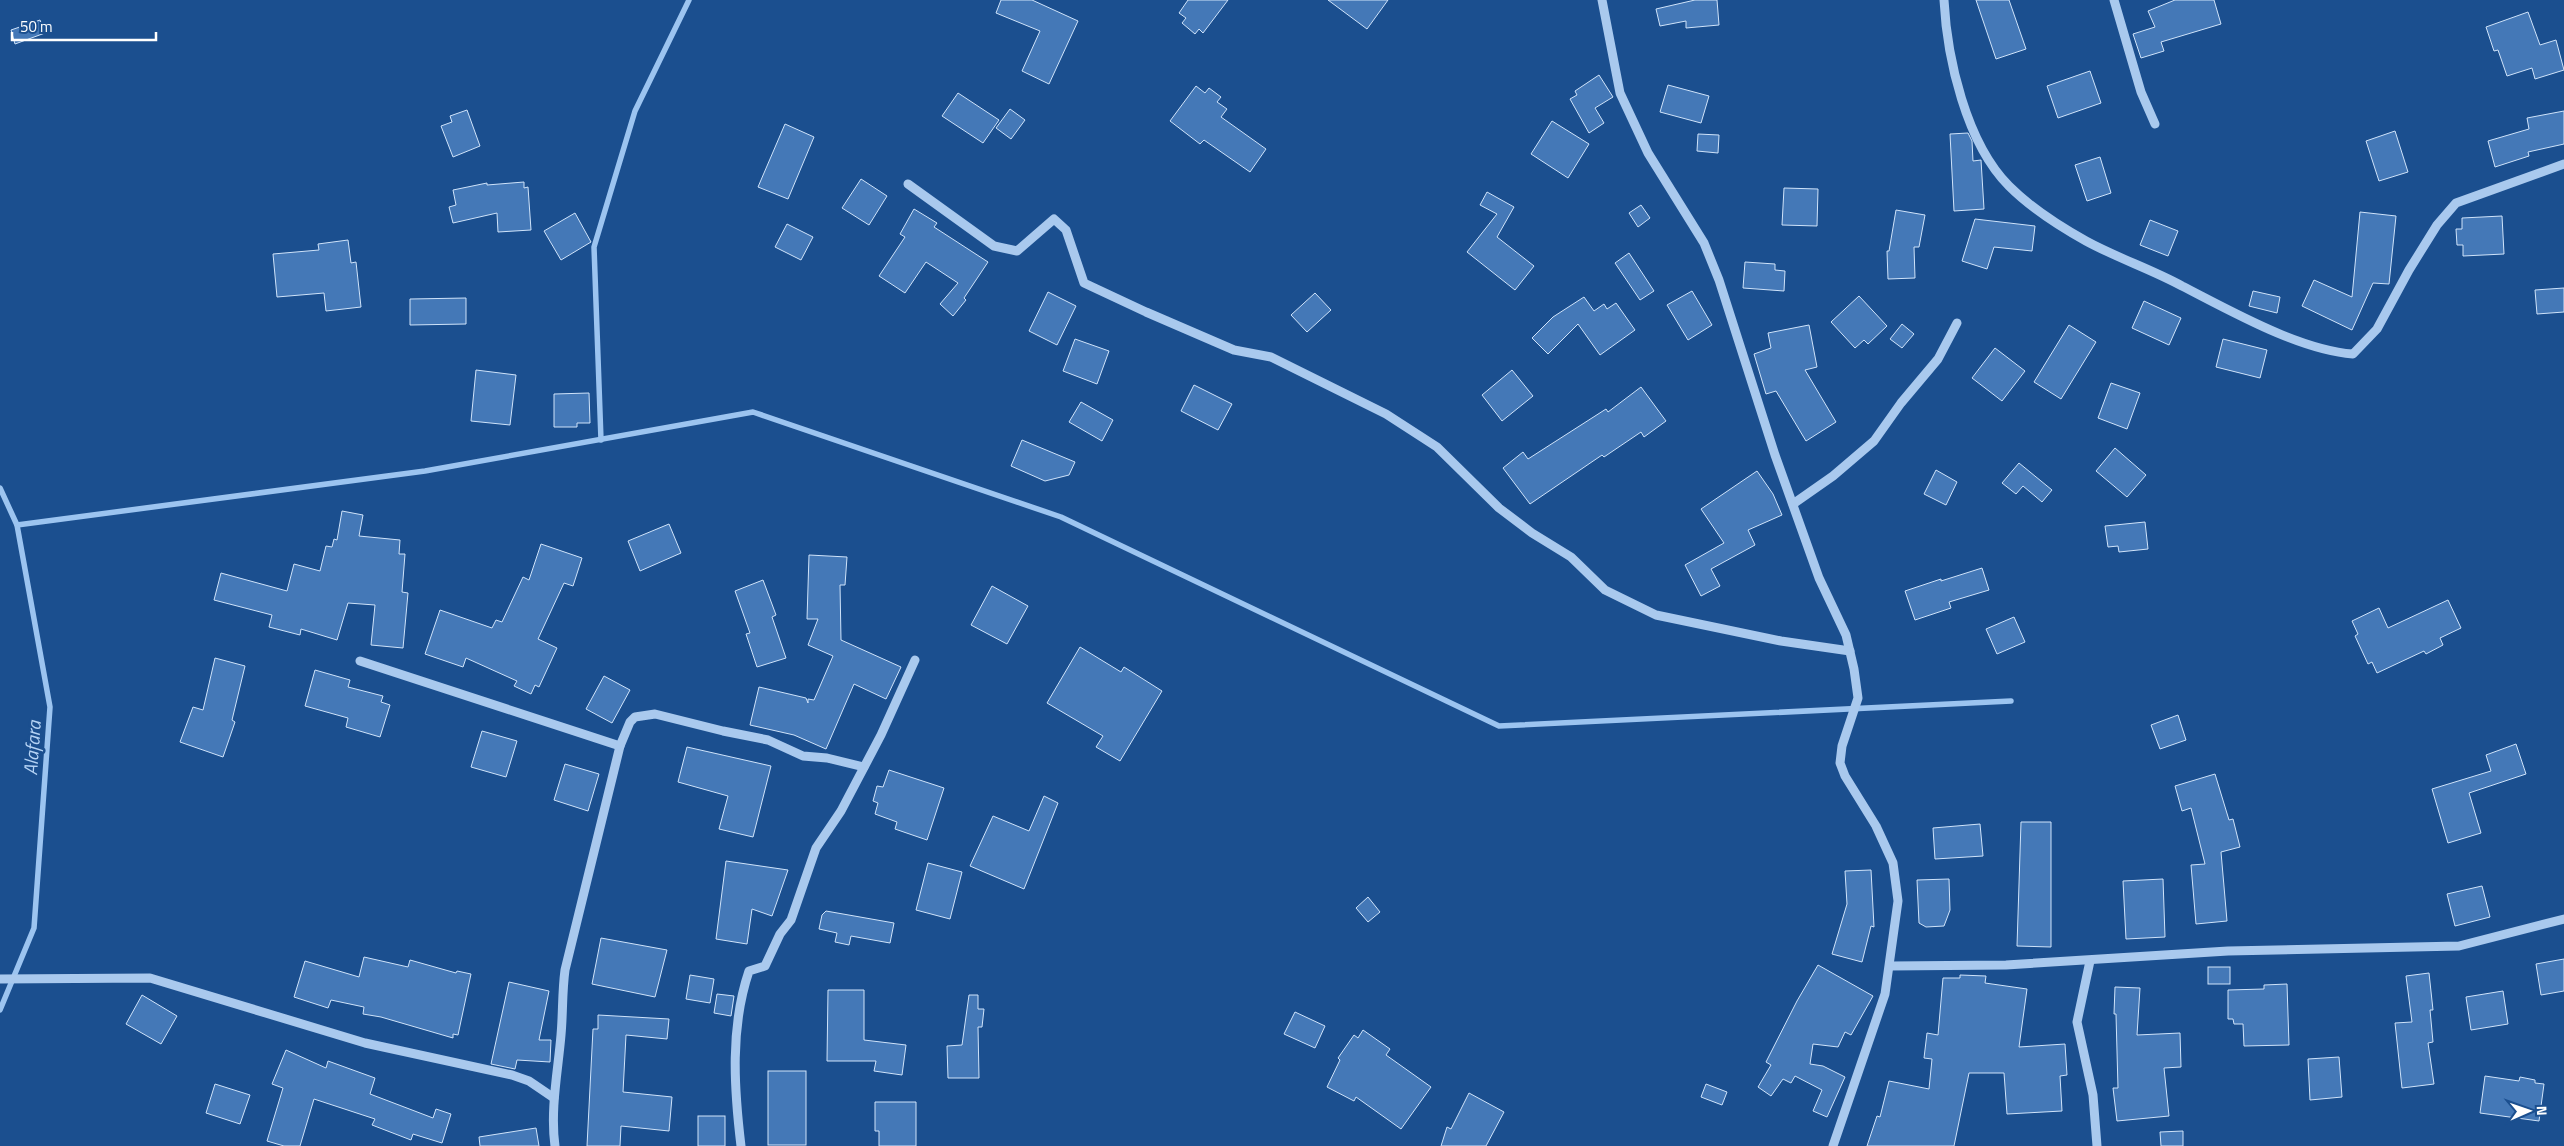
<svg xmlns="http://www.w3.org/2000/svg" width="2564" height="1146" viewBox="0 0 2564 1146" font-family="'Titillium Web',sans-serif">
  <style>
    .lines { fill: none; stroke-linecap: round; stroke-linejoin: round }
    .stream { stroke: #9cc4f0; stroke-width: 5.5 }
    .building { fill: #4478b7; stroke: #cfe3fa }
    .minor { stroke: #a9c9ee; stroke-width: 9 }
    .labels { text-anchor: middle; stroke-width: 5; stroke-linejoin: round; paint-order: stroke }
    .water-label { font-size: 19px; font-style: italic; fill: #b5d3f5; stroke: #1b4f8f }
  </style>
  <rect width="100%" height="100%" fill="#1b4f8f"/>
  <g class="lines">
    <g class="stream">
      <path d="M601,440L594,247L635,111L689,0"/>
      <path d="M0,488L17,525L50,707L34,928L0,1010"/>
      <path d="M17,525L425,471L753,412L1061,517L1499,726L2011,701"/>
    </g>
  </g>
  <g class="building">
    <path d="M1001,0H1032L1078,21L1049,84L1022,71L1040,31L996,13Z"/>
    <path d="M1188,0H1228L1203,33L1199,29L1195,34L1182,23L1186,18L1179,13Z"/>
    <path d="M1328,0H1388L1367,29Z"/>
    <path d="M1695,0H1717L1719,25L1686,28V21L1660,26L1656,9Z"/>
    <path d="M1976,0H2009L2026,49L1996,59Z"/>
    <path d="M2175,0H2214L2221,24L2161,42L2164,51L2141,58L2133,34L2155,27L2148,11Z"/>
    <path d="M2528,12L2540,45L2556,40L2564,70L2535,79L2532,68L2507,76L2498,50L2494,51L2486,27Z"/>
    <path d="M40,20L45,33L15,44L11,30Z"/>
    <path d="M2090,71L2101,103L2058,118L2047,86Z"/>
    <path d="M1599,75L1613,97L1595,108L1604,123L1589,133L1570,99L1577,95L1575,91Z"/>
    <path d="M1668,85L1709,96L1701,123L1660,112Z"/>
    <path d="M1196,86L1205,93L1209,88L1221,97L1217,102L1227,109L1221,117L1266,149L1250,172L1204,140L1200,144L1170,121Z"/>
    <path d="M958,93L999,120L983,143L942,116Z"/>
    <path d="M1010,109L1025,120L1011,139L996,128Z"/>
    <path d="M467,110L480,146L453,157L441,126L452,122L450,116Z"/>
    <path d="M2564,111V144L2528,152L2529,156L2495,167L2488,141L2529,129L2527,118Z"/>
    <path d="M1552,121L1589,144L1568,178L1531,154Z"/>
    <path d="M785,124L814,137L788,199L758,187Z"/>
    <path d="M2395,131L2408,172L2379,181L2366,141Z"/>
    <path d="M1968,133L1972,141L1973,161L1981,160L1984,209L1954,211L1950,134Z"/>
    <path d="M1698,134L1719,135L1718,153L1697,151Z"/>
    <path d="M2100,157L2111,193L2087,201L2075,165Z"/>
    <path d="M861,179L887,196L869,225L842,208Z"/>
    <path d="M524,182V188L528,187L531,230L498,232L497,213L453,223L449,207L456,205L453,190L487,183V185Z"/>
    <path d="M1784,188L1818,189L1817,226L1782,225Z"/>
    <path d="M1487,192L1514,207L1497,237L1534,266L1515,290L1467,252L1497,214L1480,205Z"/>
    <path d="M1641,205L1650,218L1638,227L1629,213Z"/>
    <path d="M914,209L937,223L934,227L988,262L964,298L966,300L953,316L940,304L958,283L926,262L905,293L879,276L905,237L900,234Z"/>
    <path d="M1896,210L1925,215L1919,247H1914L1915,278L1888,279L1887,251H1889Z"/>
    <path d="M2360,212L2396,216L2389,284L2373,283L2352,330L2302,306L2314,280L2352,297Z"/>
    <path d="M575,213L591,242L561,260L544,231Z"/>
    <path d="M2502,216L2504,254L2463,256V245H2457L2456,229H2462V218Z"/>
    <path d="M1975,219L2035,226L2032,251L1994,247L1987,269L1962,261Z"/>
    <path d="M2150,220L2178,231L2168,256L2140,245Z"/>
    <path d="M787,224L813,237L801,260L775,247Z"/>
    <path d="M348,240L351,263L356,262L361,307L326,311L324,293L277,297L273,254L319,250L318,244Z"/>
    <path d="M1629,253L1654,291L1640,300L1615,263Z"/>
    <path d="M1745,262L1775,264V270L1785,271L1784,291L1743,288Z"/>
    <path d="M2564,288V312L2537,314L2535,290Z"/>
    <path d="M1692,291L1712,325L1688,340L1667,305Z"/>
    <path d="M2253,291L2280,297L2277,313L2249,306Z"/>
    <path d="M1048,292L1076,306L1057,345L1029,331Z"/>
    <path d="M1315,293L1331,310L1307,332L1291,315Z"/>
    <path d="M1859,296L1887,326L1868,344L1864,340L1855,348L1831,322Z"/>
    <path d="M1584,297L1594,311L1604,304L1607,309L1616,303L1635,330L1600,355L1578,324L1548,354L1532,338L1553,317Z"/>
    <path d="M466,298V324L410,325V299Z"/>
    <path d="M2144,301L2181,318L2169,345L2132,328Z"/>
    <path d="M1902,324L1914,334L1902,348L1890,339Z"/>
    <path d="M1809,325L1817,367L1805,370L1836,422L1806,441L1776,391L1766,394L1754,354L1771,348L1768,333Z"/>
    <path d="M2069,325L2096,342L2061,399L2034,382Z"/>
    <path d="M1075,339L1109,351L1097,384L1063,371Z"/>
    <path d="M2223,339L2267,350L2260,378L2216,367Z"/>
    <path d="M1995,348L2025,371L2002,401L1972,378Z"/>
    <path d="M476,370L516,375L510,425L471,421Z"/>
    <path d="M1512,370L1533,396L1502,421L1482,395Z"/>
    <path d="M2111,383L2140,393L2127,429L2098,418Z"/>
    <path d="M1194,385L1232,404L1218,430L1181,411Z"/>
    <path d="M1641,387L1666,421L1644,437L1641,432L1604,457L1602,455L1530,504L1503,468L1523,452L1528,459L1606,409L1608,412Z"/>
    <path d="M589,393L590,423H577V427H554V394Z"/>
    <path d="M1081,402L1113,420L1102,441L1069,422Z"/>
    <path d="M1022,440L1075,462L1069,475L1045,481L1011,466Z"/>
    <path d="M2115,448L2146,475L2127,497L2096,471Z"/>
    <path d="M2019,463L2052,490L2042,502L2023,486L2016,494L2002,483Z"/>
    <path d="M1936,470L1957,482L1946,505L1924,494Z"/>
    <path d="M1757,471L1773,494L1782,515L1748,530L1755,545L1711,569L1720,586L1701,596L1685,565L1724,543L1701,509Z"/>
    <path d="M342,511L363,515L359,536L400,540L399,554H405L402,592L408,593L403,648L371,645L375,605L348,603L337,640L301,629L300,635L269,627L272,615L214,600L221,573L287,591L294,564L320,571L326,546L332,547L334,539L337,540Z"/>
    <path d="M2145,522L2148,549L2119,552L2118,546L2108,547L2105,526Z"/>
    <path d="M669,524L681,553L640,571L628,541Z"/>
    <path d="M541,544L582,558L573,586L564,583L538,639L557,648L539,687L535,685L531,694L514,686L517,681L466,658L463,667L425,654L440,610L492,628L496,620L502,622L523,577L529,580Z"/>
    <path d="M809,555L847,557L845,585H840L841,640L901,667L886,699L854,684L826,749L794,735L750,725L759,687L806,698L808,703V699L814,700L833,656L808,645L818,619H807Z"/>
    <path d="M1982,568L1989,590L1949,602L1951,608L1915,620L1905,591L1941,579V581Z"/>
    <path d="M763,580L776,615L772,617L786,658L757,667L746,634L750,633L735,591Z"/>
    <path d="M992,586L1028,606L1007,644L971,625Z"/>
    <path d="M2448,600L2461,628L2440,638L2443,645L2426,654L2424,651L2377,673L2372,662L2368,664L2355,636L2358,634L2352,621L2379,608L2388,628Z"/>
    <path d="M2014,617L2025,642L1997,654L1986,629Z"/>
    <path d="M1080,647L1121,672L1124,667L1162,691L1120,761L1096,747L1103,736L1047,703Z"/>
    <path d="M215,658L245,666L232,720L235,722L223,757L180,742L193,707L203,710Z"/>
    <path d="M315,670L350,680L348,687L383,696L381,702L390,705L380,737L346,727L348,718L305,706Z"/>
    <path d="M604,676L630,690L612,723L586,709Z"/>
    <path d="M2178,715L2186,740L2160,749L2151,725Z"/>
    <path d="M482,731L517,741L506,777L471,767Z"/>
    <path d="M2516,744L2526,774L2469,793L2481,833L2448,843L2432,789L2491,771L2486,755Z"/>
    <path d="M687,747L771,766L753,837L719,829L728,796L678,782Z"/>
    <path d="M565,764L599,774L588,811L554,800Z"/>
    <path d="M889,770L944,788L927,840L895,829L897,822L875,814L878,803L873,801L877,786L883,787Z"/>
    <path d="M2215,774L2229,820L2233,819L2240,847L2221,852L2227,921L2196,924L2191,865L2205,864L2191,808L2182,811L2175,786Z"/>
    <path d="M1044,796L1058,803L1024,889L970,866L993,816L1029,831Z"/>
    <path d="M2021,822H2051V947L2017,946Z"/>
    <path d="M1980,824L1983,856L1935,859L1933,828Z"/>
    <path d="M726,861L788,870L772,916L752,909L747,944L716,939Z"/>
    <path d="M928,863L962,872L950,919L916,910Z"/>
    <path d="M1871,870L1874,927L1871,926L1862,962L1832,954L1847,904L1845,871Z"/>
    <path d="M1949,879L1950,910L1944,926L1926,927L1919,923L1917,880Z"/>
    <path d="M2163,879L2165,937L2126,939L2123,881Z"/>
    <path d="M2482,886L2490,917L2455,926L2447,894Z"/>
    <path d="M1368,897L1380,912L1368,922L1356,908Z"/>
    <path d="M826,911L894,923L890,943L851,936L849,945L835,942L837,933L819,929L822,915Z"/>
    <path d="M601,938L667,950L655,997L592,984Z"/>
    <path d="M364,957L408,967L410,960L456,973L457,971L471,974L458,1035L453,1034V1038L381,1017L363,1014L364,1007L331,1000L328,1008L294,997L305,961L359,977Z"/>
    <path d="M2564,959V991L2541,995L2536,964Z"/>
    <path d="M1818,965L1873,996L1851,1035L1845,1032L1838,1047L1813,1044L1810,1064L1823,1066L1845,1077L1827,1117L1813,1111L1822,1090L1795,1076L1791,1083L1783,1079L1771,1096L1758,1087L1771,1065L1766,1062L1797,1001Z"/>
    <rect x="2208" y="967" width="22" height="17"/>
    <path d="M2429,973L2433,1010H2430L2433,1042L2428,1043L2434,1084L2402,1088L2395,1023L2412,1022L2406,976Z"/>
    <path d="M690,975L714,979L710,1003L686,999Z"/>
    <path d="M1960,975L1986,976L1985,983L2027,989L2019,1047L2065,1044L2067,1075L2060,1076L2062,1111L2007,1114L2004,1073H1969L1954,1146H1867L1877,1116L1880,1117L1889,1081L1929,1089L1932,1059L1924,1058L1927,1033L1938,1035L1943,978H1960Z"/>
    <path d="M509,982L549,991L539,1040H551L550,1062L517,1060L515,1069L491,1064Z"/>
    <path d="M2287,984L2289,1045L2244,1046L2243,1024H2234L2233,1019H2228V990L2264,989V985Z"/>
    <path d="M2115,987L2140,988L2137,1035L2180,1033L2181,1067L2164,1068L2169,1116L2117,1121L2113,1088H2118L2116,1014H2114Z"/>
    <path d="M828,990H864V1040L906,1045L902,1075L874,1071L876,1061H827Z"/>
    <path d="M2503,991L2508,1024L2471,1030L2466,997Z"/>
    <path d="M717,994L734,996L731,1016L714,1013Z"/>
    <path d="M142,995L177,1016L161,1044L126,1024Z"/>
    <path d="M969,995H978V1009H984L982,1027H978L979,1078H948L947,1046L962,1045Z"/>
    <path d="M1295,1012L1325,1026L1315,1048L1284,1034Z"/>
    <path d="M598,1015L669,1019L667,1039L626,1035L623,1092L672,1097L669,1131L621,1126L620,1146H587L593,1029H598Z"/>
    <path d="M1363,1030L1390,1049L1386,1055L1431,1087L1401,1129L1356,1097L1354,1101L1327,1087L1340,1060L1338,1058L1354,1035L1358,1038Z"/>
    <path d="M286,1050L326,1068L328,1061L375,1078L370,1094L433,1118L436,1109L451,1114L442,1143L413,1134L411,1140L372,1125L375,1119L314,1099L300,1146H284L267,1141L283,1088L272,1084Z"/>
    <path d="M2339,1057L2342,1097L2310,1100L2308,1059Z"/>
    <rect x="768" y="1071" width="38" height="74"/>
    <path d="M2485,1076L2519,1081L2520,1077L2535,1080V1083L2544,1084L2539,1121L2480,1113Z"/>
    <path d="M215,1084L250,1095L240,1124L206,1113Z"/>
    <path d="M1706,1084L1727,1092L1722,1105L1701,1097Z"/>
    <path d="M1469,1093L1504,1112L1486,1146H1441L1447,1127L1451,1129Z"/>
    <path d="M875,1102H916V1146H879V1131H875Z"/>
    <rect x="698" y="1116" width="27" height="30"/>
    <path d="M536,1128L539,1146H480L479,1137Z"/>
    <path d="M2183,1131V1146H2161L2160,1132Z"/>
  </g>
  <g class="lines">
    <g class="minor">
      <path d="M1602,0L1620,93L1648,153L1704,243L1719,280L1775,455L1819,578L1846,635L1854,669L1858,698L1842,746L1840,763L1845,776L1876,826L1893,863L1898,901L1885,994L1833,1146"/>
      <path d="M1944,0C1947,58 1966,143 2009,186C2031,208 2059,226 2086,241C2117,258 2151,269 2182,286C2231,311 2299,350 2353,354L2377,329L2409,270L2437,225L2456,203L2564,164"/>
      <path d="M2114,0L2141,92L2155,124"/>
      <path d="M908,184L994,246L1017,251L1054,219L1066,230L1084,283L1146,312L1234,350L1271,357L1386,414L1437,447L1499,508L1532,533L1571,557L1605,590L1656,615L1781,641L1850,651"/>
      <path d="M1793,504L1833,476L1874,441L1901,403L1938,359L1957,323"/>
      <path d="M360,661L620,746"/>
      <path d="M2090,961L2077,1022L2093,1095L2097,1146"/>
      <path d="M1890,966L2006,965L2228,951L2459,946L2564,919"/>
      <path d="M0,979L150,978L365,1043L512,1075L529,1081L554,1098"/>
      <path d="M555,1146C550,1110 558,1071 561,1035C563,1013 562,992 565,970L620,746L630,722L635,717L655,714L723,731L768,740L803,756L827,758L864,767"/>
      <path d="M741,1146C734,1088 730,1027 749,971L765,966L780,934L791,920L816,848L841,811L881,735L915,660"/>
    </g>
  </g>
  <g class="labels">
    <g class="water-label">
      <text transform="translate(32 748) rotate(-86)" y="7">Alafara</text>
    </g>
  </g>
  <g transform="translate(2529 1111) rotate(88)" stroke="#1b4f8f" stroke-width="4" paint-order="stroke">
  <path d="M0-4L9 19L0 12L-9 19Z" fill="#ffffff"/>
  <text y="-8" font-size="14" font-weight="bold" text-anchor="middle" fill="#ffffff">N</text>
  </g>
  <path d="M12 32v8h144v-8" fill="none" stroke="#ffffff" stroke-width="2.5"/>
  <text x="20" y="32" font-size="15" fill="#ffffff" stroke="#1b4f8f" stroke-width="4" paint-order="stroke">50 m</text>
</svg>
